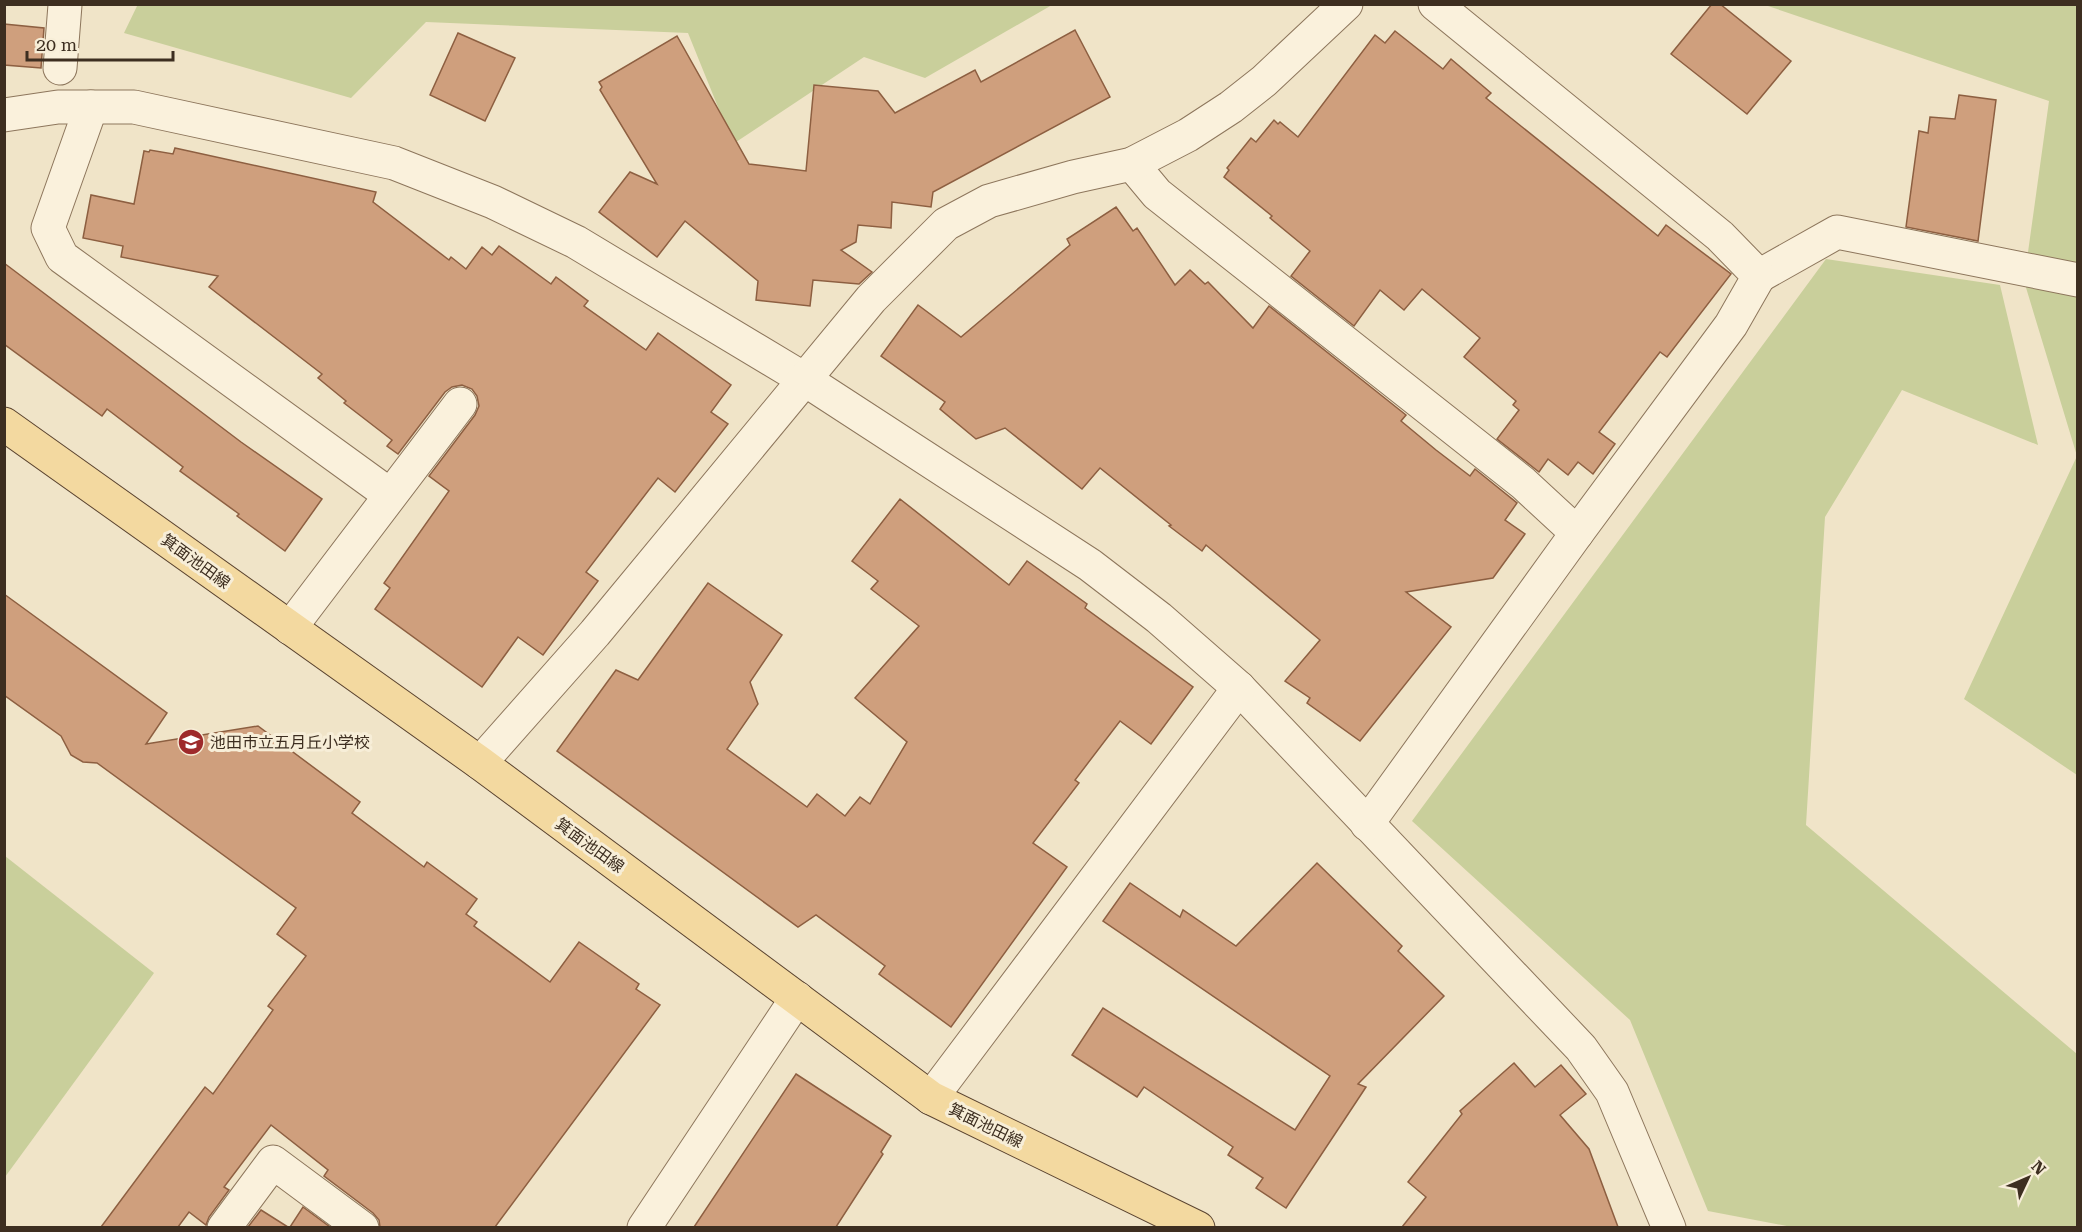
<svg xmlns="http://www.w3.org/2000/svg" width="2082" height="1232" viewBox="0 0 2082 1232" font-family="'Roboto Serif','Noto Sans JP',serif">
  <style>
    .green { fill: #c9cf9b }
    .building { fill: #cf9f7d; stroke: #8d5f41; stroke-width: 1.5 }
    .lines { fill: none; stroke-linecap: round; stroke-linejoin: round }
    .minor-casing { stroke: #8d765c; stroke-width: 35 }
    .primary-casing { stroke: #5b4430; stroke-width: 35 }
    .minor { stroke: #faf1dc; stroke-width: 33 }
    .primary { stroke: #f3d9a0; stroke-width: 33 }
    .labels { text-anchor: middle; stroke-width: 6; stroke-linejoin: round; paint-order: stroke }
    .street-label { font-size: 16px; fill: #3d2e20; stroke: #f7eed8 }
    .poi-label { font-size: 16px; fill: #3d2e20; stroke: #f7eed8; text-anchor: start }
  </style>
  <rect width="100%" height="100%" fill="#f0e4c8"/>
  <g class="green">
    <path d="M138,4L1052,5L925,78L864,57L733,144L688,33L426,22L351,98L124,33Z"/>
    <path d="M1765,5H2077V775L1964,699L2077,456L2024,281L2049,101Z"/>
    <path d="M1826,259L2000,285L2038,445L1902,390L1825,517L1806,825L2077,1054V1227L1797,1228L1708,1211L1630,1020L1412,821Z"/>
    <path d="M5,856L154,973L5,1177Z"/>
  </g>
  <g class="building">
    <path d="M1712,4H1720L1791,61L1747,114L1671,54Z"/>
    <path d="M4,24L44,28L41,68L4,65Z"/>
    <path d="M1075,30L1110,97L933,192L931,207L892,202L891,228L858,225L856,242L841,250L872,272L859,284L813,280L810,306L756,300L758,281L685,221L657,257L599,212L630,172L657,184L600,90L602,87L599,82L677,36L749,164L806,171L814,85L878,91L895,113L975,70L981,82Z"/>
    <path d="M1395,31L1443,69L1451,59L1491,93L1486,98L1658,236L1666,225L1731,274L1667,357L1660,352L1599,432L1615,444L1593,474L1578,462L1568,475L1548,459L1539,472L1497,439L1519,410L1513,405L1516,401L1464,357L1480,338L1422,289L1404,310L1380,290L1354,326L1291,276L1310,251L1270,218L1272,216L1224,177L1229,170L1227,168L1251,138L1256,142L1274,120L1278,124L1280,122L1298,137L1375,35L1385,43Z"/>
    <path d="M458,33L515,58L485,121L430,95Z"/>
    <path d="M1959,95L1996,100L1978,241L1906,227L1919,131L1928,133L1930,117L1955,119Z"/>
    <path d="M175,148L376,192L373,202L449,260L451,257L466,269L482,247L492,255L499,246L551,284L556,277L588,301L584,306L646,350L658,333L731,385L711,412L728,424L675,492L658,478L586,572L598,581L543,655L518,637L482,687L375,609L390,588L384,583L449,491L429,476L475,415L479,406L477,396L472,389L462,385L452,387L445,392L398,454L387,446L392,440L344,403L346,401L318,378L322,374L209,287L218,276L121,257L123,246L83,238L91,195L134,204L144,151L149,152L150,150L173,154Z"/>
    <path d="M1116,207L1133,231L1137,228L1175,285L1190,270L1205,284L1208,282L1253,328L1269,306L1406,415L1401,421L1436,450L1470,476L1475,469L1517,503L1505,520L1525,534L1493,578L1406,592L1451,627L1360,741L1307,703L1310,698L1285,681L1320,640L1206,545L1202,551L1169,526L1171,525L1100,468L1082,489L1005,428L976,439L940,409L945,402L881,356L918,305L961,337L1070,245L1067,239Z"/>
    <path d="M4,263L241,442L322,499L285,551L237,516L239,514L180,471L183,467L107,409L102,416L4,344Z"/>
    <path d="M900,499L1009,585L1027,561L1087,604L1085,608L1193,687L1151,744L1120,721L1075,780L1079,783L1033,843L1067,867L951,1027L879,974L885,966L816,915L798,927L557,751L616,670L638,680L708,583L782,635L750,682L758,704L727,749L807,807L817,794L845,816L860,797L870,804L907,742L855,698L919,626L871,589L878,581L852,561Z"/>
    <path d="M4,594L167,713L146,744L258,726L360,802L352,813L424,867L427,862L477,899L466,914L477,922L474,926L550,982L579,942L639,984L636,989L660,1005L495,1227H380L379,1220L373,1213L324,1176L328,1170L271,1125L224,1187L229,1190L209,1217L206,1225L189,1212L178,1227H101L205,1087L213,1094L273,1010L268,1006L306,956L277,934L296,908L97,763L83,762L71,755L61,736L4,695Z"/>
    <path d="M1317,863L1402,946L1398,951L1444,996L1358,1084L1366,1087L1286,1208L1256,1188L1263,1178L1228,1155L1233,1147L1144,1087L1137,1097L1072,1055L1103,1008L1295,1130L1330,1076L1103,921L1130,883L1180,917L1183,910L1236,946Z"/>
    <path d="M1514,1063L1535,1087L1561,1065L1586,1094L1560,1115L1589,1149L1618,1227H1402L1426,1197L1408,1182L1462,1114L1460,1111Z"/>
    <path d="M796,1074L891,1136L881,1152L883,1154L836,1227H694Z"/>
    <path d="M303,1207L330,1227H290Z"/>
    <path d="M261,1210L288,1227H248Z"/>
  </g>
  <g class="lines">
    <defs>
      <g id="minor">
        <path d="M60,68L65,5"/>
        <path d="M91,107L48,228L62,257L390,495"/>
        <path d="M4,115L58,107H134L394,163L493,202L576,242L804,379L1090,565L1159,618L1239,688L1581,1048L1612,1092L1669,1228"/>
        <path d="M1132,164L1157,194L1523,483L1577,533"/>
        <path d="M1759,276L1837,232L2078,280"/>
        <path d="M290,628L460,404"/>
        <path d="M480,763L595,633L871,299L946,224L989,201L1073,177L1132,164L1188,135L1231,107L1264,81L1346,4"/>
        <path d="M1367,824L1577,533L1731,325L1759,276L1720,236L1435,4"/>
        <path d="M931,1098L1239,688"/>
        <path d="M224,1228L273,1162L362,1228"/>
        <path d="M644,1228L797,998"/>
      </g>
      <path id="primary" d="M4,424L480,763L931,1098L1198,1228"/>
    </defs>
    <use href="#minor" class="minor-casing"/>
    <use href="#primary" class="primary-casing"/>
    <use href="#minor" class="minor"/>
    <use href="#primary" class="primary"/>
  </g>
  <defs>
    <symbol id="school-disc" viewBox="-11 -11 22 22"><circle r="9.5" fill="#9e2a2b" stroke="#f7eed8"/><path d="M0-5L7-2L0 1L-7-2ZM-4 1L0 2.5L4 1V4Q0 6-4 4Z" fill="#fff"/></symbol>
  </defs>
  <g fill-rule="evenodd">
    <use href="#school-disc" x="176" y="727" width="30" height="30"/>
  </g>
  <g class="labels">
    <g class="street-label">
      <text transform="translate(196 561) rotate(36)" y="6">箕面池田線</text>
      <text transform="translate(590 845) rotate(36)" y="6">箕面池田線</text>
      <text transform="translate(986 1125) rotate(26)" y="6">箕面池田線</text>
    </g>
    <g class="poi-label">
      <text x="210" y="748">池田市立五月丘小学校</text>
    </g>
  </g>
  <rect width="2082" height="1232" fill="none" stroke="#3d2e20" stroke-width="12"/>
  <g transform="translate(2028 1178) rotate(46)" stroke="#f7eed8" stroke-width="4.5" paint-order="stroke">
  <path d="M0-4.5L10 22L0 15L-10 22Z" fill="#3d2e20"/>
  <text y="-9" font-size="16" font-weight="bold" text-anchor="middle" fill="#3d2e20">N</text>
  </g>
  <path d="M27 51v9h146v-9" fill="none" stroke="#3d2e20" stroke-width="3"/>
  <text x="36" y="51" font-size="18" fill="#3d2e20" stroke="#f7eed8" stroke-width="4.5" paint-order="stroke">20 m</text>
</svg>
